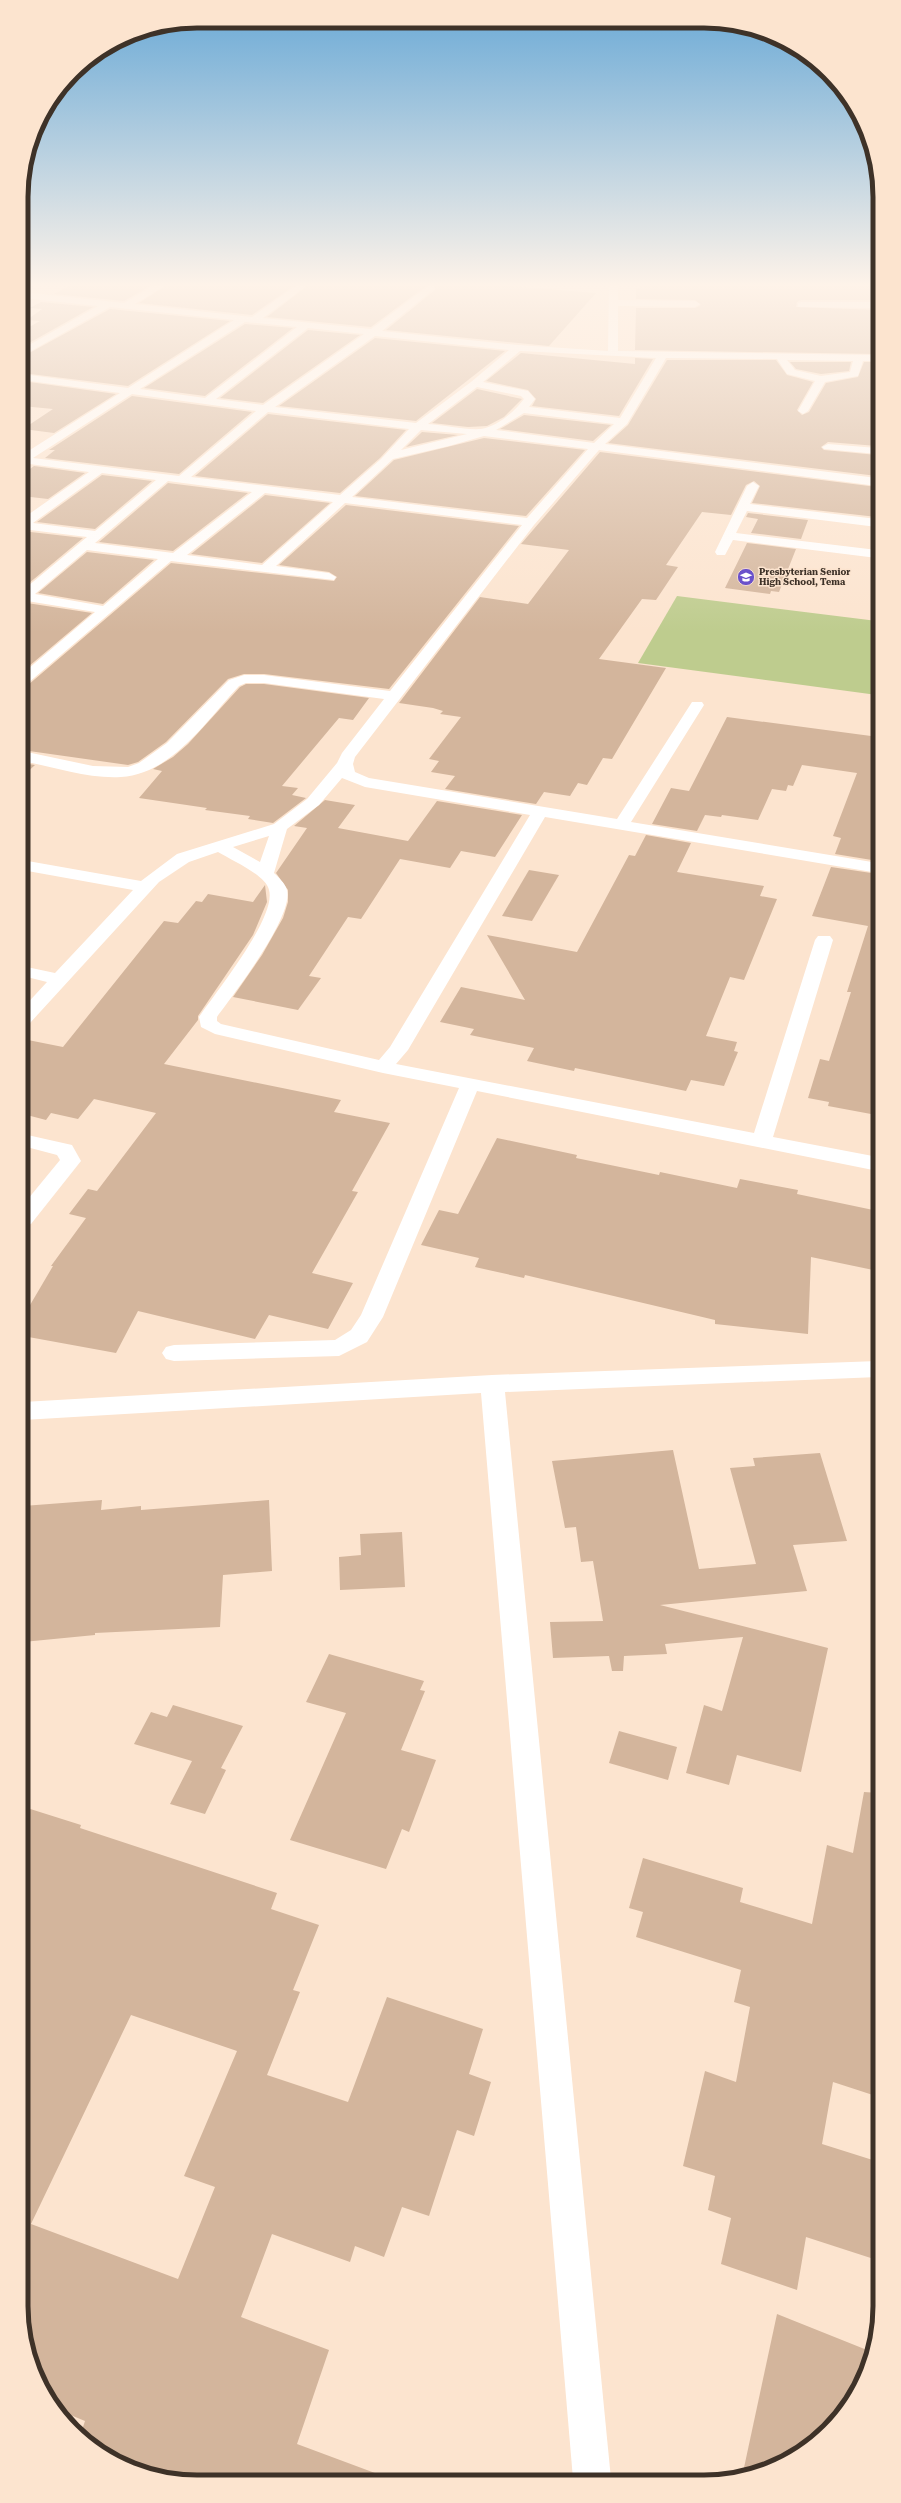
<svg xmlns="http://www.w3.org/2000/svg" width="901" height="2503" viewBox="0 0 901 2503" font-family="'Roboto Serif',serif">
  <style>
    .green { fill: #becc8e }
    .building { fill: #d3b59c; fill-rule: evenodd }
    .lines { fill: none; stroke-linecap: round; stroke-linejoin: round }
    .minor { fill: #fff; fill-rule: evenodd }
    .labels { text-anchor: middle; stroke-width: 3; stroke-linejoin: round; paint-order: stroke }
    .far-poi-label { font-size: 9px; font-weight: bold; fill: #3e3228; stroke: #fce4cf; text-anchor: start }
    .rim { fill: none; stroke: #3e3228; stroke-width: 5 }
  </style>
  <rect width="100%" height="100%" fill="#fce4cf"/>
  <path class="green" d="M677,596L877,621V695L638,663Z"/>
  <g class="building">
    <path d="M74,283H155L124,301L54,294Z"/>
    <path d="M170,283H298L252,315L139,303Z"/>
    <path d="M311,283L384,286L389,283H430L371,327L267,317Z"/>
    <path d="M432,283L499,285L596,293L549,346L386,330L435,290V284Z"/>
    <path d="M639,283L818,285L817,283H877V300H801L797,302L796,307L877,310V354L635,350L636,308H695L701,305L695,300L636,299V288H640Z"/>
    <path d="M41,302L93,307L22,347V331L40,321L27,320L42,309L30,308Z"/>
    <path d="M110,309L230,321L128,386L22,373V357Z"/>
    <path d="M245,324L293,328L205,396L144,388Z"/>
    <path d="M308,330L360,335L263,403L220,398Z"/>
    <path d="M375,338L505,351L416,421L279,406Z"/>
    <path d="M521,353L635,364V358L653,359L619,416L532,406L536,399L528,390L486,381Z"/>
    <path d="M667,360H776L787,375L813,382L797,410L802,415L809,412L826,383L858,377L864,362H877V446L828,442L821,447L824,450L877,455V476L608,443L628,425Z"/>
    <path d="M790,362H851L849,371L821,374L796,369Z"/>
    <path d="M22,381L116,394L54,433L23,429L53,409L22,406Z"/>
    <path d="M477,389L522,399L504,417L487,426L468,427L432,423Z"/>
    <path d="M132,396L252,412L179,474L45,458L55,450H49Z"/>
    <path d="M268,414L406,430L380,458L340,493L195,476Z"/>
    <path d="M524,415L611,425L593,441L500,429Z"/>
    <path d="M422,432L458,435L406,447Z"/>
    <path d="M484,438L585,450L526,516L355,496L394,460Z"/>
    <path d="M600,452L877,487V517L752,503L760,486L754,481L746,485L731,515L702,512L666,565L678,567L656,600L642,599L599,659L666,668L612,759L603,758L587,785L578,783L570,796L544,792L536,804L445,789L455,776L431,772L439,761L429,759L461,717L440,714L443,711L433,708L399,703L480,597L528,604L569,550L521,544Z"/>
    <path d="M34,466L85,473L48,499L22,496V475Z"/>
    <path d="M102,475L152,481L95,529L37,522Z"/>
    <path d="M168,483L248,493L173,551L99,542Z"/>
    <path d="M265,495L330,503L262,563L191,554Z"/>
    <path d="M346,505L519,526L389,689L264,674H244L228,679L166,742L138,762L128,765L22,750V686L28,685L171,563L334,581L337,577L329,572L279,565Z"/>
    <path d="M748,513L808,520L801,539L751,533L758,519L746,517Z"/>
    <path d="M22,531L83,538L22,589Z"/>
    <path d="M747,543L796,549L779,592L771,591L770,594L725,588Z"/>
    <path d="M87,552L154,560L103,604L38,593Z"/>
    <path d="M22,603H27L92,613L22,672Z"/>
    <path d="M246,684H264L369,698L353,720L339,718L282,786L298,788L292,795L306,798L273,823L248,819L250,816L205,810L207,808L139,798L162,771L153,769L173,757L188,744L240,687Z"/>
    <path d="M727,717L871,736L875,726H877L878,861L835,854L841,838L833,836L857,773L802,765L793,786L788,785L786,791L772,789L758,820L722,815L721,817L705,815L697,831L652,824L671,788L689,791Z"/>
    <path d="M22,763L35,765L22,777Z"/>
    <path d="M325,800L355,805L338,828L408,841L437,801L522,815L495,857L461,851L450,868L400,859L361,919L348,917L309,976L321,978L298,1010L233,997L262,955L283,918L288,902V890L276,873L307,828L294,826Z"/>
    <path d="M646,835L691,843L677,872L764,886L760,896L777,899L744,980L730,977L706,1036L737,1042L734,1051L738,1052L724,1086L691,1080L686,1091L575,1068L574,1071L527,1061L534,1048L470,1035L474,1029L440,1022L461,987L525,1000L487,935L577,952L629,855L635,856Z"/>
    <path d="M831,867L878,874V1089L871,1114L828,1106L829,1102L808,1098L820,1059L829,1061L851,992H847L868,926L812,916Z"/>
    <path d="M529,870L559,875L532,921L502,916Z"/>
    <path d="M265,885L267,902L253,935L198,1016V1020L164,1064L341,1100L334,1112L390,1123L352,1191L358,1192L312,1273L353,1283L328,1329L269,1315L255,1339L138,1311L116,1353L23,1336V1317L53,1266H51L86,1218L69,1214L88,1189L97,1191L156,1113L94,1099L78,1119L51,1113L46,1120L23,1114V1039L63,1047L164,921L178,923L196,901L202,902L208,894L253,902Z"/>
    <path d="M497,1138L577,1155L576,1158L659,1175L660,1172L737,1188L740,1179L798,1190L797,1194L878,1211V1271L811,1257L808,1334L715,1324V1320L525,1275L524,1278L475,1267L479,1258L421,1245L439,1210L458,1214Z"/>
    <path d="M673,1450L699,1569L756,1564L730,1468L755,1466L753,1458L820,1453L847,1541L793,1545L807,1591L660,1605L828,1648L801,1772L737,1755L729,1785L686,1773L704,1705L722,1711L743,1637L665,1644L667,1654L624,1656L623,1671H612L609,1656L553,1658L550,1622L603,1621L593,1561L581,1562L576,1527L565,1528L552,1461Z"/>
    <path d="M102,1500L101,1510L141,1506V1510L269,1500L272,1571L223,1575L220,1627L95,1633V1635L23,1642V1506Z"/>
    <path d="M402,1532L405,1587L340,1590L339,1557L361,1555L360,1534Z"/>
    <path d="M329,1654L424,1681L420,1690L425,1691L401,1750L436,1760L409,1832L402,1829L386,1869L290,1840L346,1713L306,1702Z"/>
    <path d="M173,1705L243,1726L221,1768L226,1770L205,1814L170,1804L192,1761L134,1744L151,1712L167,1717Z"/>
    <path d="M619,1731L677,1747L668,1780L609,1763Z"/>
    <path d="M864,1792L879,1793V2097L833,2082L822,2144L879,2162L880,2261L806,2237L797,2290L721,2264L731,2218L708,2210L715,2176L683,2166L705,2071L736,2082L750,2007L734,2002L741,1970L636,1937L643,1912L629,1908L643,1858L743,1888L740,1902L812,1924L827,1845L853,1853Z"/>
    <path d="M24,1807L81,1825L80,1828L277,1893L271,1909L319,1925L293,1990L300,1992L267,2075L348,2102L387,1997L483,2029L469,2074L491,2082L474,2136L457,2130L429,2216L402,2207L384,2257L355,2246L350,2262L272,2234L241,2317L329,2350L297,2444L383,2476L382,2479H163L119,2464L80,2436L85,2421L56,2409L44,2394L24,2341ZM131,2015L237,2051L184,2176L215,2187L178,2279L31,2224Z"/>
    <path d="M777,2314L872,2352L867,2373L836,2422L792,2458L742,2477Z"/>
  </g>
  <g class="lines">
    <g class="minor">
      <path d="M158,283H169L135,304L252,317L300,283H310L263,318L371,329L431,284L434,285V289L382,331L518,345L608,351L609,283H618V300L695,301L700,304L695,307L618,306V351L877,355V361H863L858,376L825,382L808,411L803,414L798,411L815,381L787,374L777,359L666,358L627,424L605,444L877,478V486L599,450L534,525L355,757L353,764L355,772L369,778L617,819L692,702H702L704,705L631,822L878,863V873L545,817L408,1050L396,1064L754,1133L815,940L818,936H830L833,940L773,1137L878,1157V1171L477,1091L383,1317L367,1342L339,1356L174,1361L166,1359L162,1353L166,1347L174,1345L335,1340L351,1330L361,1315L459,1088L383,1073L215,1034L201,1027L199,1017C215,993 277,917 269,890C266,875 231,860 218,852L189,862L159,882L30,1023L23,1025V1008L47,982L23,976L22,966L55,973L133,890L22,870V860L141,881L177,854L274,824L307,799L337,763L342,753L384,699L264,683H246L239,686C207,720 172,774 121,777C89,779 54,767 22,761V751L93,766L128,767L139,763L167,743L229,680L244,675H264L390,691L522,525L345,503L276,566L329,573L336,577L334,580L171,561L27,684L22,685V674L95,612L27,601L22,602V591L87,537L22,529V519L89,472L22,463V455L120,393L22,380V374L128,388L234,320L110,307L22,356V349L98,306L22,298V292L124,303ZM245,322L297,327L205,398L140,389ZM308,328L364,334L263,405L216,399ZM375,336L509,350L471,382L416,423L275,407ZM520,351L656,358L620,418L529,407L535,399L528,391L483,382ZM787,360L853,361L850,372L821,376L795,370ZM477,387L521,396L524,399C515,411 497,427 481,429C464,430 445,425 428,424ZM132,394L256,411L179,476L33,458ZM268,412L409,429L381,459L340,495L191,477ZM524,413L614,424L594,443L496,430ZM421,430L467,434L401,450ZM484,436L588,449L527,518L352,497L393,459L449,446ZM102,473L156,480L95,531L33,523ZM168,481L252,492L173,553L95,543ZM265,493L333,502L262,565L187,555ZM87,550L158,559L103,606L35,594ZM342,778L365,787L530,815L390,1047L379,1060L221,1024L217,1021V1017C234,994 294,916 287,890C285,883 278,877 274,873L287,829L319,805ZM269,836L260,862L233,847Z"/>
      <path d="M801,302H877V308L798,307V303Z"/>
      <path d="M828,444L877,448V454L824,449L822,447Z"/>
      <path d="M753,482L759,486L750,504L877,519V527L747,511L736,533L877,550V558L733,540L725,555H717L715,552L747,486Z"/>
      <path d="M23,1134L72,1145L81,1161L31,1224L23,1226V1205L60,1160L57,1155L23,1146Z"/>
      <path d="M878,1361V1377L505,1392L611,2479H573L481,1393L23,1420V1402L492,1375Z"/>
    </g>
  </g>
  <linearGradient id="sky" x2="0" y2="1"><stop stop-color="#69a9d6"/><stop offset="0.45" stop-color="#fef3e9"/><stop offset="1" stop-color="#fef3e9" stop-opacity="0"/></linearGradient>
  <rect width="901" height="633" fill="url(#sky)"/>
  <defs>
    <symbol id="school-disc" viewBox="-11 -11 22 22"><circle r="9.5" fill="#6a51cb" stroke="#fce4cf"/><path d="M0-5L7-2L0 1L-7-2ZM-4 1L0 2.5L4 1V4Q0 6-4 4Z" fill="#fff"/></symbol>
  </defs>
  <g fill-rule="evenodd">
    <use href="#school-disc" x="736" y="567" width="20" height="20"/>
  </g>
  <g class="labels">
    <g class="far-poi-label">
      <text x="759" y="575">Presbyterian Senior<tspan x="759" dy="10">High School, Tema</tspan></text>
    </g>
  </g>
  <path d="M0 0H901V2503H0ZM197 28H704A169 169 0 0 1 873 197V2306A169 169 0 0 1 704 2475H197A169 169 0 0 1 28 2306V197A169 169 0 0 1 197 28Z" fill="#fce4cf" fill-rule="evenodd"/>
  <path class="rim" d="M197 28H704A169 169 0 0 1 873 197V2306A169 169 0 0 1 704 2475H197A169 169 0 0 1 28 2306V197A169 169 0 0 1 197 28Z"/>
</svg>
